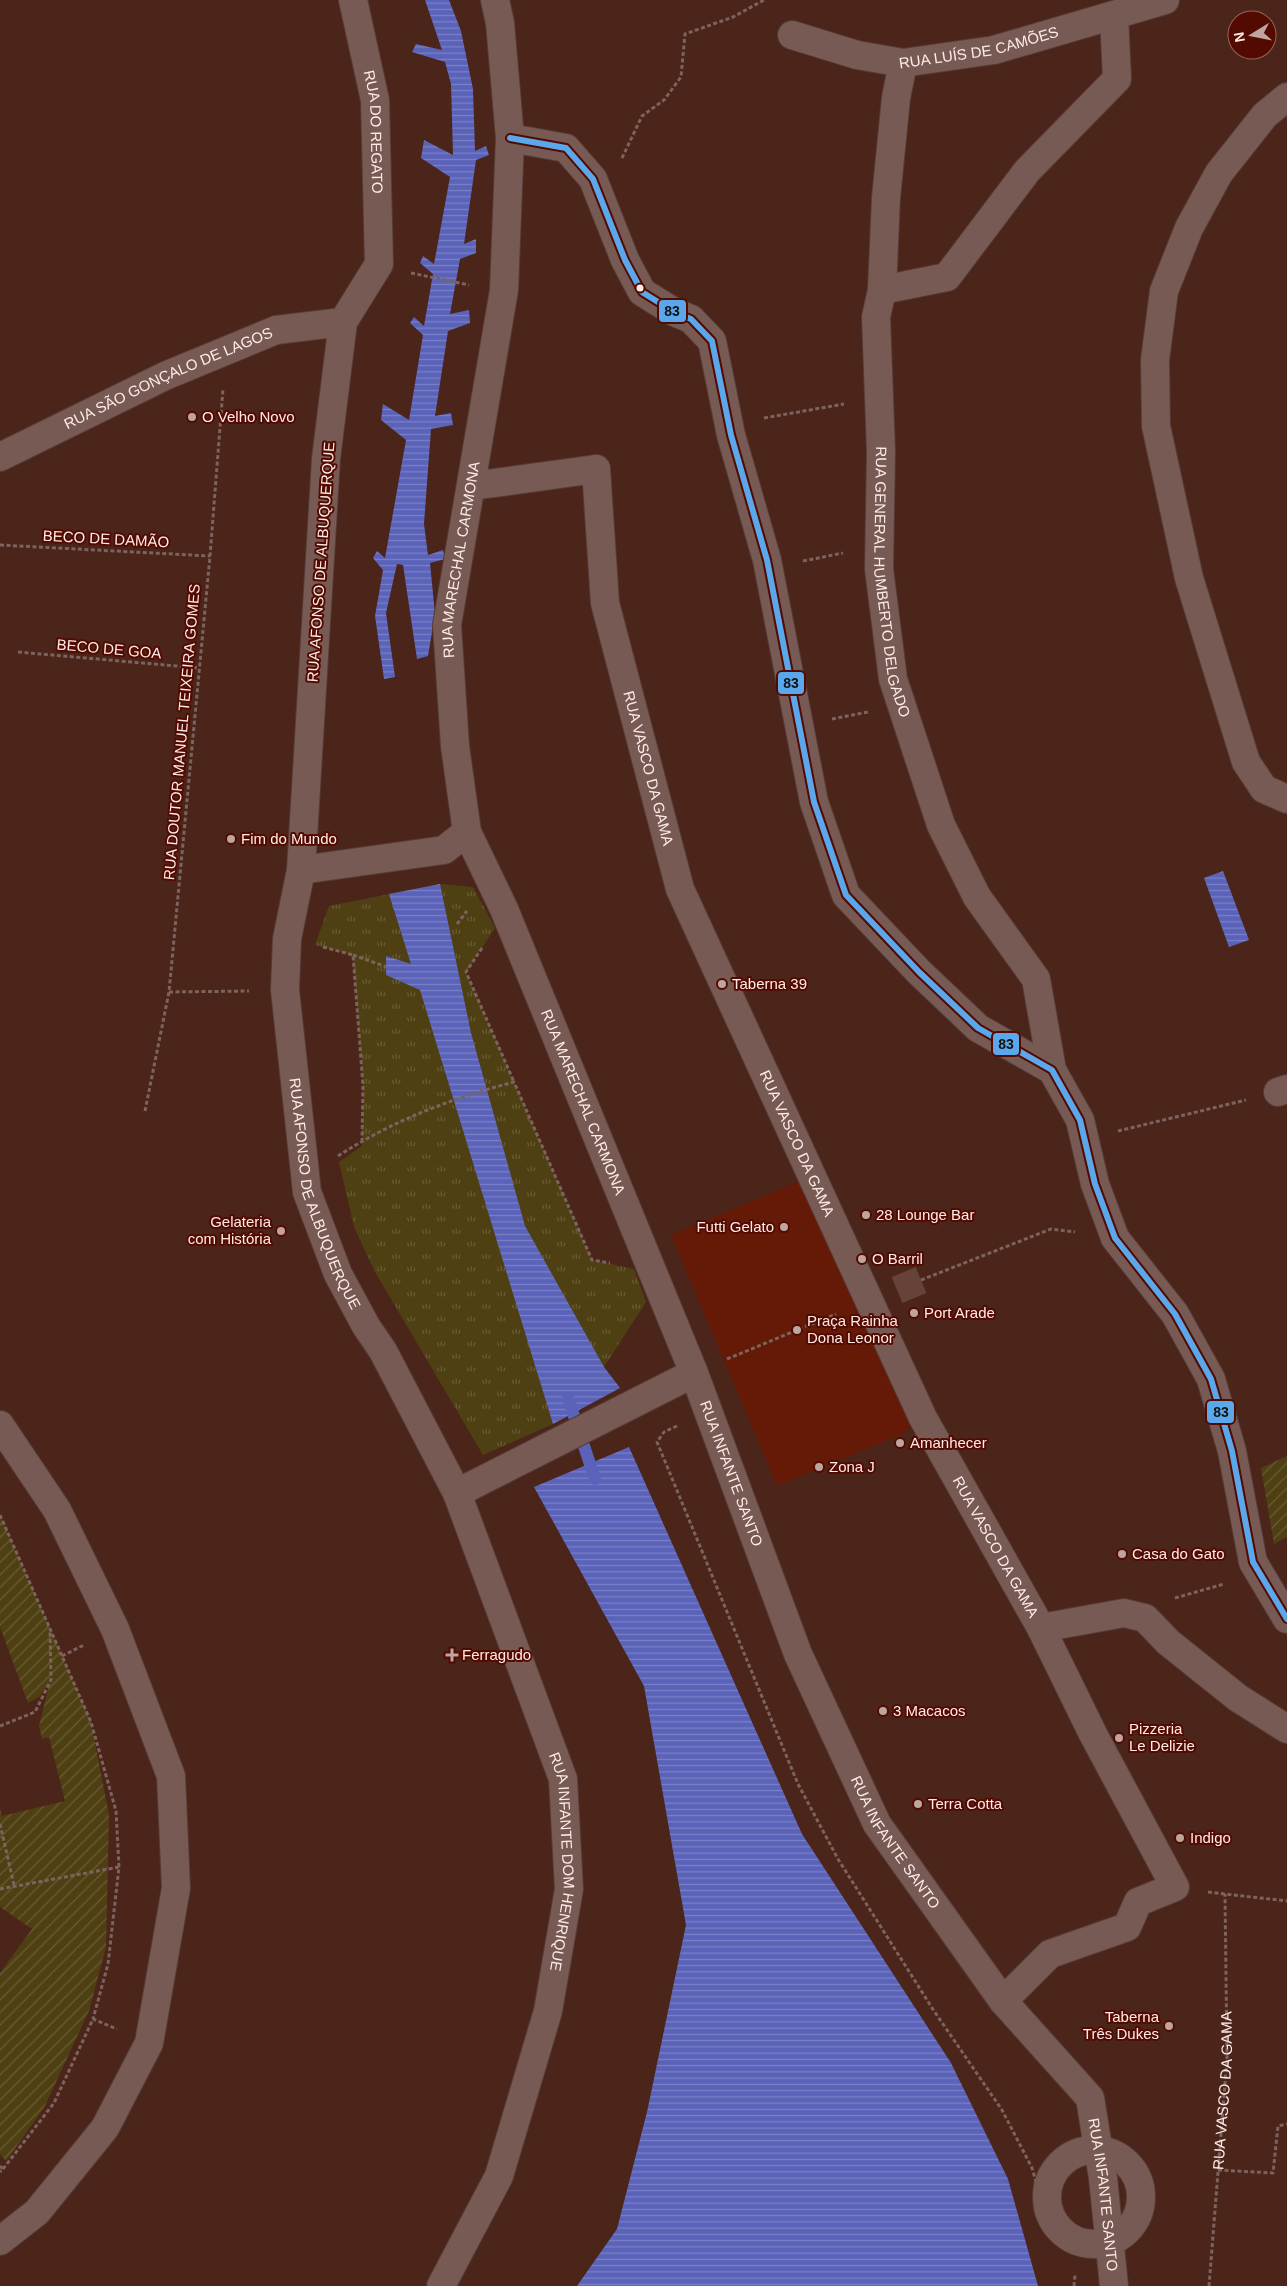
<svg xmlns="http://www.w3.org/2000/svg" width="1287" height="2286" viewBox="0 0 1287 2286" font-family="Arial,sans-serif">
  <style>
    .built { fill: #651a08 }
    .park { fill: url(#park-tufts) }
    .garden { fill: url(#garden-furrows) }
    .water { fill: url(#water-rules) }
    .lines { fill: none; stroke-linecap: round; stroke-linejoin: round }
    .stream { stroke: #5a63b9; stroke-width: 12 }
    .pedestrian-tunnel { stroke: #664239; stroke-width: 28; stroke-dasharray: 28 14; stroke-linecap: butt }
    .pedestrian-casing { stroke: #573c37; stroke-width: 30 }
    .minor-casing { stroke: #573c37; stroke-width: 30 }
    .tertiary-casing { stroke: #573c37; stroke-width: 30 }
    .path { stroke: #7c635d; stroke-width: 3; stroke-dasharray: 4 2.5; stroke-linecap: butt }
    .pedestrian { stroke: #775a53; stroke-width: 28 }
    .minor { stroke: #775a53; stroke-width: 28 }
    .tertiary { stroke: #775a53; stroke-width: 28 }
    .bus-1-casing { stroke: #530a00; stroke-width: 10 }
    .bus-1 { stroke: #5aa8eb; stroke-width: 6 }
    .bus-dot { fill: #feebe7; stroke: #530a00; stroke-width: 2 }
    .poi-dot { fill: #bfa59f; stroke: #530a00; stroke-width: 2 }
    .labels { text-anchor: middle; stroke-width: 4; stroke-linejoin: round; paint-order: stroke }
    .street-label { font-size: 15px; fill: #feebe7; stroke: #530a00 }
    .poi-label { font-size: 15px; fill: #feebe7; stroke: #530a00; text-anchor: start }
    .line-badge { stroke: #530a00; stroke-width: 2 }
    .pale-badge-label { font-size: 14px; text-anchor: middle; font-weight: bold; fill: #111 }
  </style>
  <defs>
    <pattern id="park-tufts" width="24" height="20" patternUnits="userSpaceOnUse" patternTransform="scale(1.25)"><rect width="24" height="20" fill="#4f4013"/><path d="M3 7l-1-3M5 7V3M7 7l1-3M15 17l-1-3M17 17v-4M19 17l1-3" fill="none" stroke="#695c35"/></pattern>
    <pattern id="garden-furrows" width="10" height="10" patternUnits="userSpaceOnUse" patternTransform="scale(1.25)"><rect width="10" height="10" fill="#4f4013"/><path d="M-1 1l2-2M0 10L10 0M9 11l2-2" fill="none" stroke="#695c35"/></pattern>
    <pattern id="water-rules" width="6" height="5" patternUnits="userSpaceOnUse" patternTransform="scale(1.25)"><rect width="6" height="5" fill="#5a63b9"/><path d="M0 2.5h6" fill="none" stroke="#7b81c6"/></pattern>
  </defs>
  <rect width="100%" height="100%" fill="#4b241a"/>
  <path class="built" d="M811,1176L923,1418L902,1434L777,1486L671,1235Z"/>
  <path class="park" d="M440,884L473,887L495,928L466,972L592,1260L634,1269L646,1302L604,1367L620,1388L553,1424L483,1455L375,1272L354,1227L339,1162L362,1146L363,1086L353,955L315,945L329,906Z"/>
  <g class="garden">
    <path d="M1287,1456V1537L1274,1544L1261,1468Z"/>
    <path d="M0,1515L91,1722L109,1815L106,1947L89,2011L44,2108L6,2161L0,2154V1973L32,1929L0,1907V1809L2,1816L65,1801L49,1737L42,1739L39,1726L50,1682L40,1696L28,1703L0,1627Z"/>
  </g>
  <g class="water">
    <path d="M425,0H449L461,31L473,89L475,151L486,146L489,155L476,160L464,244L476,239V253L460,259L450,314L469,310L470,323L448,331L435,416L451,413L453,425L431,429L424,524L428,555L443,550L445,559L430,563L435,614L428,656L417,659L403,565L397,564L386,613L395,677L384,679L375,616L383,570L373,558L377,551L385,558L406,440L381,420L383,404L409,420L423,335L410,323L414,317L424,326L433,274L420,263L423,256L434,264L450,177L421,158L424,140L453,155L451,84L445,62L412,52L416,44L442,50Z"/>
    <path d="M1223,871L1249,940L1229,947L1204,878Z"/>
    <path d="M440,884L471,1033L525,1226L604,1367L620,1388L553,1424L420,990L386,975V956L411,964L389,894Z"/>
    <path d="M629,1447L802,1834L951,2063L1008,2179L1038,2286H577L617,2229L647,2112L686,1925L644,1686L534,1487Z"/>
  </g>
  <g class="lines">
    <path class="stream" d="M568,1398L595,1479"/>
    <path class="pedestrian-tunnel" d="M897,1290L921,1280"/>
    <defs>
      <g id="pedestrian">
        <path id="s2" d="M596,469L605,603L680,889L923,1418L1041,1628L1093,1734L1175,1887L1138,1902L1127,1927L1050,1954L1003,2001"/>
        <circle cx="1094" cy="2197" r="47"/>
      </g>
      <g id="minor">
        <path id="s3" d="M792,35L857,55L903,63L994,50L1165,0"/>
        <path id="s4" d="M903,63L896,98L886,198L882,290L876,317L881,451L879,569L893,679L941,825L977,897L1036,979L1052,1070"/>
        <path d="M1287,97L1265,115L1219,173L1189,228L1164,291L1155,360L1156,426L1189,578L1246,762L1264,789L1287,799"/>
        <path d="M510,138L566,148L593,179L625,260L642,292L674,312L691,319L712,341L731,435L767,560L814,802L846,895L919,972L978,1028L1052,1070L1080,1120L1095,1184L1115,1238L1175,1314L1211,1379L1232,1451L1253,1562L1287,1619"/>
        <path d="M882,290L947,277L1027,171L1117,79L1114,15"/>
        <path d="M472,486L596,469"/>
        <path id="s5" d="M467,832L504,909L694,1373L798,1654L877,1824L1003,2001L1090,2098L1103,2178L1114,2286"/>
        <path d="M1278,1092L1287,1089"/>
        <path d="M0,1425L57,1510L115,1629L171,1776L176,1888L149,2043L105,2128L37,2212L0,2241"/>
        <path d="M1041,1628L1124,1613L1145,1618L1168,1642L1238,1698L1287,1729"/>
      </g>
      <g id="tertiary">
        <path id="s6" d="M353,0L375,100L379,264L343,322L326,459L301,870L287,939L285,990L307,1192L338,1274L366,1326L383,1351L457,1493L563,1779L569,1889L548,2011L499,2176L441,2286"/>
        <path id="s7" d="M0,457L165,376L276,330L343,322"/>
        <path id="s8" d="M301,870L444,850L467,832L455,746L447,625L504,290L510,138L500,23L495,0"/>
        <path d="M457,1493L694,1373"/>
      </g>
    </defs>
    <use href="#pedestrian" class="pedestrian-casing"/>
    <use href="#minor" class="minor-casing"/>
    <use href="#tertiary" class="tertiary-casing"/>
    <g class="path">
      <path d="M622,158L642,116L664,100L681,77L685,34L733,17L764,0"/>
      <path d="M411,273L469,285"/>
      <path d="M764,418L844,404"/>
      <path d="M0,545L210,556"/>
      <path d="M803,561L843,553"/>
      <path d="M18,652L199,668"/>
      <path d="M832,719L868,712"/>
      <path d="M457,924L467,911"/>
      <path d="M323,947L353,955L363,1086L362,1140"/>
      <path d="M482,948L466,972L514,1082"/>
      <path d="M353,955L387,967"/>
      <path d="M169,992L249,991"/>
      <path d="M145,1111L169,992L210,556L223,389"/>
      <path d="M1118,1131L1246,1100"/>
      <path d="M338,1156C392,1121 452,1098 514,1082L592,1260L610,1263"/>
      <path d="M921,1280L1051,1229L1075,1232"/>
      <path d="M727,1359L836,1314"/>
      <path d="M677,1426L664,1432L657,1442L798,1784L838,1859L934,2011L1002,2110L1032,2168L1050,2231L1076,2253"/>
      <path d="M0,1515L91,1722L116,1811L119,1867"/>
      <path d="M1175,1598L1224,1584"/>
      <path d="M62,1656L84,1645"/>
      <path d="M0,1726L35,1712L51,1680L50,1630"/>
      <path d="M0,1824L14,1885"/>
      <path d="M0,1889L119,1867L108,1964L93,2019"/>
      <path d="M1208,1892L1287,1901"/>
      <path d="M0,2166L3,2169L0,2172"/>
      <path d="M3,2169L54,2103L93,2019L117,2029"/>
      <path d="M1218,2170L1273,2173L1278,2126L1287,2124"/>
      <path d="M1074,2286L1075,2275"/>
      <path id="s1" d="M1209,2286L1227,2058L1225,1894"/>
    </g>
    <use href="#pedestrian" class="pedestrian"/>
    <use href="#minor" class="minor"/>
    <use href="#tertiary" class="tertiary"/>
    <defs>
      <path id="bus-1" d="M510,138L566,148L593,179L625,260L642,292L674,312L691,319L712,341L731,435L767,560L814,802L846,895L919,972L978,1028L1052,1070L1080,1120L1095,1184L1115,1238L1175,1314L1211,1379L1232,1451L1253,1562L1287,1619"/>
    </defs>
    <use href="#bus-1" class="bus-1-casing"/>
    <use href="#bus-1" class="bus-1"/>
  </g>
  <circle class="bus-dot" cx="640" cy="288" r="4.5"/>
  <g class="poi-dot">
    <circle cx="192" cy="417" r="5"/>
    <circle cx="231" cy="839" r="5"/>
    <circle cx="722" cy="984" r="5"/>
    <circle cx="866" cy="1215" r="5"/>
    <circle cx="784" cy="1227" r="5"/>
    <circle cx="281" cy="1231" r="5"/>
    <circle cx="862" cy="1259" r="5"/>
    <circle cx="914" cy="1313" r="5"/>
    <circle cx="797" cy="1330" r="5"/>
    <circle cx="900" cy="1443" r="5"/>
    <circle cx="819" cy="1467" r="5"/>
    <circle cx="1122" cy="1554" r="5"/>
    <path d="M449.5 1647.5h5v5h5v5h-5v5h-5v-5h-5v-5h5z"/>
    <circle cx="883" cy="1711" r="5"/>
    <circle cx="1119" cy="1738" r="5"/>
    <circle cx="918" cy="1804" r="5"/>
    <circle cx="1180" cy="1838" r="5"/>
    <circle cx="1169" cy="2026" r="5"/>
  </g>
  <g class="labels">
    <g class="street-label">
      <text dy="5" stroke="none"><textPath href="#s3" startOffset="192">RUA LUÍS DE CAMÕES</textPath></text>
      <text dy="5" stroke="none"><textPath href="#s6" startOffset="134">RUA DO REGATO</textPath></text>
      <text dy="5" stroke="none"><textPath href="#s7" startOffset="186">RUA SÃO GONÇALO DE LAGOS</textPath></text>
      <text transform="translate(106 539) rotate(3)" y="5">BECO DE DAMÃO</text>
      <text dy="5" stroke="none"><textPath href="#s8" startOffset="448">RUA MARECHAL CARMONA</textPath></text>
      <text transform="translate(321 562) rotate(-86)" y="5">RUA AFONSO DE ALBUQUERQUE</text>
      <text dy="5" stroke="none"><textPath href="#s4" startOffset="522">RUA GENERAL HUMBERTO DELGADO</textPath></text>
      <text transform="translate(109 649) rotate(5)" y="5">BECO DE GOA</text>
      <text transform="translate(182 732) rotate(-85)" y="5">RUA DOUTOR MANUEL TEIXEIRA GOMES</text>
      <text dy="5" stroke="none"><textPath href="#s2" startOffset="305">RUA VASCO DA GAMA</textPath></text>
      <text dy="5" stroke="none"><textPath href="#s5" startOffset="294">RUA MARECHAL CARMONA</textPath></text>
      <text dy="5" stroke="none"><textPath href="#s2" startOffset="710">RUA VASCO DA GAMA</textPath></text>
      <text dy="5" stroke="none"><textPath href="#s6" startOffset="1215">RUA AFONSO DE ALBUQUERQUE</textPath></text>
      <text dy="5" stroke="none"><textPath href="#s5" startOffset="694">RUA INFANTE SANTO</textPath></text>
      <text dy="5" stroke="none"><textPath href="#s2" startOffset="1160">RUA VASCO DA GAMA</textPath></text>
      <text dy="5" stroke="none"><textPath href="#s5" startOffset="1099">RUA INFANTE SANTO</textPath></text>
      <text dy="5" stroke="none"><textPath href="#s6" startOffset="1934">RUA INFANTE DOM HENRIQUE</textPath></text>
      <text dy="5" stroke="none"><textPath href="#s1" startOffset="196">RUA VASCO DA GAMA</textPath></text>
      <text dy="5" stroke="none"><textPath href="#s5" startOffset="1519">RUA INFANTE SANTO</textPath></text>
    </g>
    <g class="poi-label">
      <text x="202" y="422">O Velho Novo</text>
      <text x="241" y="844">Fim do Mundo</text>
      <text x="732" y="989">Taberna 39</text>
      <text x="876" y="1220">28 Lounge Bar</text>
      <text x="271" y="1227" text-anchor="end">Gelateria<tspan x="271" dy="17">com História</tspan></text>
      <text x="774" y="1232" text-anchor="end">Futti Gelato</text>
      <text x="872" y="1264">O Barril</text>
      <text x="924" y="1318">Port Arade</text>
      <text x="807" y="1326">Praça Rainha<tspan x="807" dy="17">Dona Leonor</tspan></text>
      <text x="910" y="1448">Amanhecer</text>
      <text x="829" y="1472">Zona J</text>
      <text x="1132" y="1559">Casa do Gato</text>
      <text x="462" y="1660">Ferragudo</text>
      <text x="893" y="1716">3 Macacos</text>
      <text x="1129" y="1734">Pizzeria<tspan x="1129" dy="17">Le Delizie</tspan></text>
      <text x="928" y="1809">Terra Cotta</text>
      <text x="1190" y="1843">Indigo</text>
      <text x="1159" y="2022" text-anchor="end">Taberna<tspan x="1159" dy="17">Três Dukes</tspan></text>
    </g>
  </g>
  <g class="line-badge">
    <rect x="658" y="299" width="29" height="24" rx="5" fill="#5aa8eb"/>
    <rect x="777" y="671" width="28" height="24" rx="5" fill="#5aa8eb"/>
    <rect x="992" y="1032" width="28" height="24" rx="5" fill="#5aa8eb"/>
    <rect x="1206" y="1400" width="29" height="24" rx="5" fill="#5aa8eb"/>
  </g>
  <g class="pale-badge-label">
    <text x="672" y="316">83</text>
    <text x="791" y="688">83</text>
    <text x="1006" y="1049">83</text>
    <text x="1221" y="1417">83</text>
  </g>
  <g transform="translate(1252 35) rotate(260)"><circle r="24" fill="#530a00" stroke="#97645c"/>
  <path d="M0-4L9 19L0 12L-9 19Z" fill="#bfa59f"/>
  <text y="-8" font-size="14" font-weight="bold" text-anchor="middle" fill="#feebe7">N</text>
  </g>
</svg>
